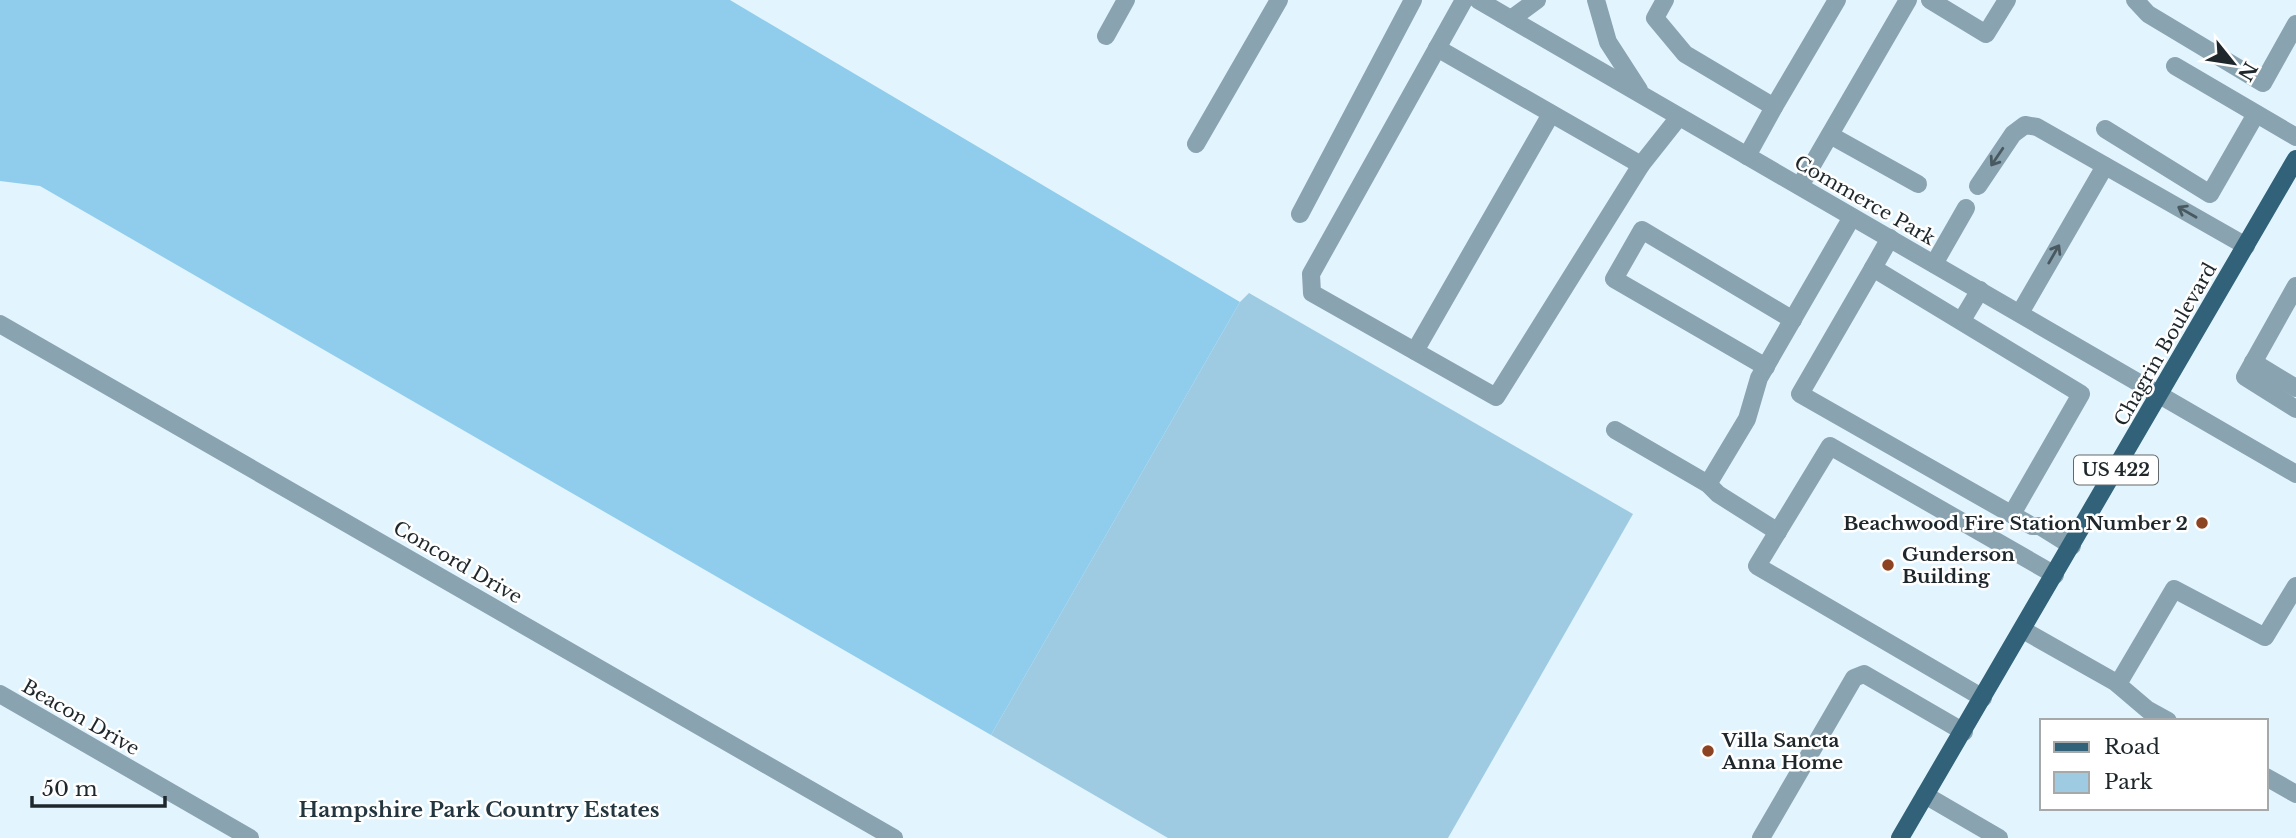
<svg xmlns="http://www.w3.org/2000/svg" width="2296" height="838" viewBox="0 0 2296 838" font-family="'Libre Baskerville',serif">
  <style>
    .green { fill: #9ecbe2 }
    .forest { fill: #90cdec }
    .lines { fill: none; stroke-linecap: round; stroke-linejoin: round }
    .minor { stroke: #8aa3b0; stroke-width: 18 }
    .major { stroke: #316279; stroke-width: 18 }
    .oneway { stroke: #495960 }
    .poi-dot { fill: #8c4423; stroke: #fff; stroke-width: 2.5 }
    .labels { text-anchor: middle; stroke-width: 5; stroke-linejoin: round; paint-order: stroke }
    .shield { fill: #fff; stroke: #62686b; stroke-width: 2 }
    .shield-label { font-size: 18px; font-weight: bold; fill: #1e272b }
    .street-label { font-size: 19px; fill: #1e272b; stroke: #fff }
    .poi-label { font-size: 19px; font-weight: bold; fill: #1e272b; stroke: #fff; text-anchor: start }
    .neighbourhood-label { font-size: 21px; font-weight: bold; fill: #23353e; stroke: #fff }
  </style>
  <rect width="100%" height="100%" fill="#e2f5fe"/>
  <path class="green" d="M1249,293L1633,514L1448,838H1168L991,735L1240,302Z"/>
  <path class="forest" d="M0,0H730L1240,302L991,735L40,186L0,181Z"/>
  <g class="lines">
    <g class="minor">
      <path d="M1464,0L1311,274L1312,293L1496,397L1641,165"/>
      <path d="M1478,0L2296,474"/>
      <path d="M1596,0L1608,42L1639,90"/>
      <path d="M1665,0L1655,18L1685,54L1774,107L1837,0"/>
      <path d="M1930,0L1986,34L2007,0"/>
      <path d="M2135,0L2148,14L2263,83L2296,24"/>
      <path d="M1511,19L1537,0"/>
      <path d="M1106,36L1126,0"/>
      <path d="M1437,48L1641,165L1679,117"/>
      <path d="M2175,66L2296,137"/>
      <path d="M2105,129L2210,194L2256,114"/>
      <path d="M1830,135L1918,184"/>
      <path d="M1196,144L1279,0"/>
      <path d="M1747,156L1774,107"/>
      <path d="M1800,186L1908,0"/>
      <path d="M1978,186L2013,134L2025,125L2037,127L2246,246"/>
      <path d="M1300,214L1413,0"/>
      <path d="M1934,264L1966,208"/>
      <path d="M1873,268L1890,238"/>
      <path d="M2296,286L2245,377L2296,409"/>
      <path d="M2020,313L2105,166"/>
      <path d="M1962,320L1980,290"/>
      <path d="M0,324L894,838"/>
      <path d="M1415,351L1551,114"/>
      <path d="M2253,362L2296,388"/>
      <path d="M1766,367L1614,279L1642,230L1793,320"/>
      <path d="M1615,430L1708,484L1718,494L1778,532"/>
      <path d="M1708,484L1747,419L1759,378L1852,217"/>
      <path d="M2012,514L2081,394L1873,268L1800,394L2032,526H2040L2072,546"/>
      <path d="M2023,630L2115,682L2148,710L2168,721"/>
      <path d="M2118,684L2174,589L2265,637L2296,586"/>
      <path d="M0,694L250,838"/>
      <path d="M1983,698L1757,566L1830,446L2055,575"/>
      <path d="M2266,777L2296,794"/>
      <path d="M1925,795L1999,838"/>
      <path d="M1761,838L1854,678L1864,674L1964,732"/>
    </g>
    <path class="major" d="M1900,838L2296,159"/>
  </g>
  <defs><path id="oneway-shaft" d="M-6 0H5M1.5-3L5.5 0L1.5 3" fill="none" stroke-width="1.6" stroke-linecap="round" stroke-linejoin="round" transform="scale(1.75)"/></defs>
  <g class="oneway">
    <use href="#oneway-shaft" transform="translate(1997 157) rotate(124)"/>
    <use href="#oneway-shaft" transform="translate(2187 212) rotate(-150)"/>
    <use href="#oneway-shaft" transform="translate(2054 254) rotate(-60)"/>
  </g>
  <g class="poi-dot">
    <circle cx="2202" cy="523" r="7"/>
    <circle cx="1888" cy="565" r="7"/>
    <circle cx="1708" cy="751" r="7"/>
  </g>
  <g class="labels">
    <rect class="shield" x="2074" y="455.5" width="84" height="29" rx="5"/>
    <g class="shield-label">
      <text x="2116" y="476">US 422</text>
    </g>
    <g class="street-label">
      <text transform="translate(1865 200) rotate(30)" y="7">Commerce Park</text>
      <text transform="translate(2165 344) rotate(-60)" y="7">Chagrin Boulevard</text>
      <text transform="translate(458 562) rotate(30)" y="7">Concord Drive</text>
      <text transform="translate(81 717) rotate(30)" y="7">Beacon Drive</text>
    </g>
    <g class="poi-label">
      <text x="2188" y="530" text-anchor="end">Beachwood Fire Station Number 2</text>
      <text x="1902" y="561">Gunderson<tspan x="1902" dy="22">Building</tspan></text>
      <text x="1722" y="747">Villa Sancta<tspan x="1722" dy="22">Anna Home</tspan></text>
    </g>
    <g class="neighbourhood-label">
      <text x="479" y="817">Hampshire Park Country Estates</text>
    </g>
  </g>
  <rect x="2040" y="719" width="228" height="91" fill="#ffffff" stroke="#a5a9aa" stroke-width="2"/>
  <rect x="2054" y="742" width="35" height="10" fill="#316279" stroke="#a5a9aa" stroke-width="2"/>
  <text x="2104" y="754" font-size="21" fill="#1e272b">Road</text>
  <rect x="2054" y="772" width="35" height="21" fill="#9ecbe2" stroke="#a5a9aa" stroke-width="2"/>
  <text x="2104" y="789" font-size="21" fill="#1e272b">Park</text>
  <g transform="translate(2233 63) rotate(120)" stroke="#ffffff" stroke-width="5" paint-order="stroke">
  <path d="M0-5L12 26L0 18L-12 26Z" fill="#1e272b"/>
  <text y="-10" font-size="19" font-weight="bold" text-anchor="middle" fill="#1e272b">N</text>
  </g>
  <path d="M32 796v10h133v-10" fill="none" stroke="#1e272b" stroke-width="3.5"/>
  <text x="42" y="796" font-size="21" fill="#1e272b" stroke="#ffffff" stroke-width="5" paint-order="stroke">50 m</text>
</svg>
